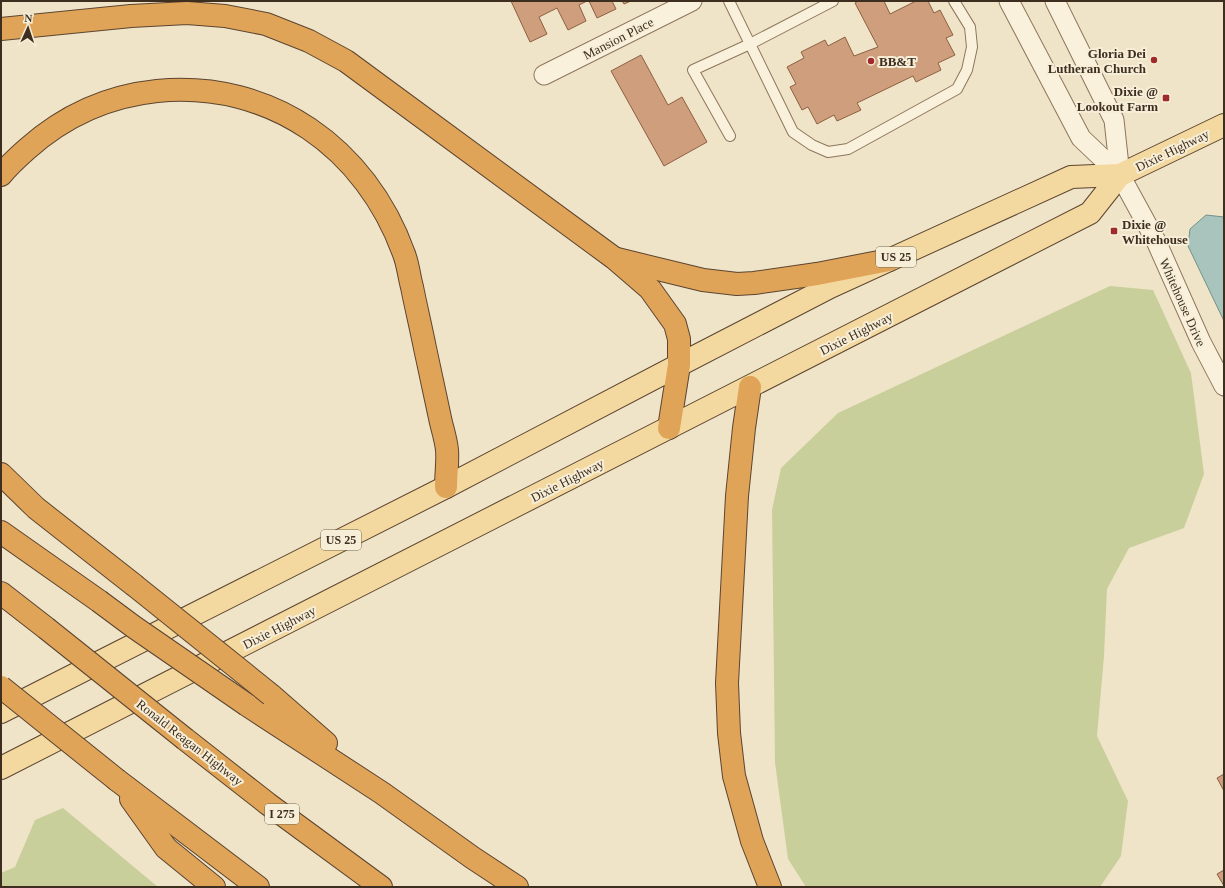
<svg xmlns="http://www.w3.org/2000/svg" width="1225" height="888" viewBox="0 0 1225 888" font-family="Georgia,serif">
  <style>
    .green { fill: #c9cf9b }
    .water { fill: #a9c4bc; stroke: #6f938a }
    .building { fill: #cf9f7d; stroke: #8d5f41 }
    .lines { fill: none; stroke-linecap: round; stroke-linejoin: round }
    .service-casing { stroke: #8d765c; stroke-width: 12 }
    .minor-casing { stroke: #8d765c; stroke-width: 21 }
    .primary-casing { stroke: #5b4430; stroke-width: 24 }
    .motorway-casing { stroke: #5b4430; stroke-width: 24 }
    .service { stroke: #faf1dc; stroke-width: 10 }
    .minor { stroke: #faf1dc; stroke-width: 19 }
    .primary { stroke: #f3d9a0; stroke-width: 22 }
    .motorway { stroke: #e0a458; stroke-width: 22 }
    .motorway-bridge-casing { stroke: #5b4430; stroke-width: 24; stroke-linecap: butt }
    .motorway-bridge { stroke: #e0a458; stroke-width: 22 }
    .poi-dot { fill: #9e2a2b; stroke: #f7eed8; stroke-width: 1.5 }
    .labels { text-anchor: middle; stroke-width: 4; stroke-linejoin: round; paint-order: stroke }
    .shield { fill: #f7eed8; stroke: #756857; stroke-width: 1 }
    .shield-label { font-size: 12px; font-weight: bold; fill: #3d2e20 }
    .street-label { font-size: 13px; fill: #3d2e20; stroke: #f7eed8 }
    .poi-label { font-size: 13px; font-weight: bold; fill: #3d2e20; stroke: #f7eed8; text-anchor: end }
  </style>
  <rect width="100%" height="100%" fill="#f0e4c8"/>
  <g class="green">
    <path d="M1110,286L1153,290L1191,373L1204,474L1184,528L1129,548L1107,589L1104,656L1097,736L1128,801L1121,856L1100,887H806L788,859L775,763L772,510L781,468L838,413Z"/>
    <path d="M63,808L158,887H1V873L15,867L35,820Z"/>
  </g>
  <path class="water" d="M1206,215L1224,217V321L1188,246L1190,229Z"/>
  <g class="building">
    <path d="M511,1H587L579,5L586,21L568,30L557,8L539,17L547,34L530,42Z"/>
    <path d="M589,1H612L616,9L597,18Z"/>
    <path d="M622,1H631L624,4Z"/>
    <path d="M858,1H884L890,14L916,1H928L934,13L940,10L953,35L946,38L955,55L938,63L941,70L916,82L913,76L857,103L861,110L837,121L834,115L817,124L808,107L802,110L790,87L796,84L787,67L804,58L801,52L825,40L828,46L845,37L854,56L878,47L855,3Z"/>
    <path d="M641,55L668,105L682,97L707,142L664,166L611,71Z"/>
    <path d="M1224,774V791L1217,778Z"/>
    <path d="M1224,870V886L1217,874Z"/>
  </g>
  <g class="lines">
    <defs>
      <g id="service">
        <path d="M729,1L793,132L812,145L828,152L848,149L957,89L967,70L972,47L970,27L954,1"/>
        <path d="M730,136L693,70L750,44L833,1"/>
      </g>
      <g id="minor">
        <path d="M1009,1L1081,138L1120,175L1156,241L1201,342L1224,386"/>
        <path d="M1055,1L1114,120L1120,175"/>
        <path d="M544,75L692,1"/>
      </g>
      <g id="primary">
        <path d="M1,712L446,487L679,365L830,287L1071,177L1120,175L1224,125"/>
        <path d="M1,768L1090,213L1120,175"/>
      </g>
      <g id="motorway">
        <path d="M1,29L131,16L187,13L225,16L266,24L309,41L346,61L614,258L650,289L675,324L679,339V365L669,428"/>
        <path d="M1,175C9,165 18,157 27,149C64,116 108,96 157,91C271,80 366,148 404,254C408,264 409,276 412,287C416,307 421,328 425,348C430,371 435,395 440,418C442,428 446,439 447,450C448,462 446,475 446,487"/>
        <path d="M617,259L703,280L737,284L754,283L817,274L889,260"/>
        <path d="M750,387L744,428L737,496L727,683L729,733L734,776L752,841L770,887"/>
        <path d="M1,474L36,508L134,585"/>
        <path d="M1,532L99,601"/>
        <path d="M1,593L46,628"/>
        <path d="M271,695L326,743"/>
        <path d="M247,705L382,793L473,858L517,887"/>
        <path d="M185,739L268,804L381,887"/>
        <path d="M117,780L258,887"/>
        <path d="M131,799L166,848L214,887"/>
      </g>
    </defs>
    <use href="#service" class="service-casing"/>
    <use href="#minor" class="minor-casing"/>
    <use href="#primary" class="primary-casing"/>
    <use href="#motorway" class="motorway-casing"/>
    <use href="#service" class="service"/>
    <use href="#minor" class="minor"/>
    <use href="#primary" class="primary"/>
    <use href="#motorway" class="motorway"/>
    <defs>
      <g id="motorway-bridge">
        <path d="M134,585L271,695"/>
        <path d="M99,601L134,627L247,705"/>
        <path d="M46,628L185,739"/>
        <path d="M1,687L117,780"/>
      </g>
    </defs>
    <use href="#motorway-bridge" class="motorway-bridge-casing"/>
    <use href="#motorway-bridge" class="motorway-bridge"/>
  </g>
  <g class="poi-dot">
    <circle cx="1154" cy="60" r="4"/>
    <circle cx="871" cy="61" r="4"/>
    <rect x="1162" y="94" width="8" height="8" rx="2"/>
    <rect x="1110" y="227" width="8" height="8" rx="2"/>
  </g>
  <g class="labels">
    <g class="shield">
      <rect x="876" y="247" width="40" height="20" rx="3"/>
      <rect x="321" y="530" width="40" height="20" rx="3"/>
      <rect x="265" y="804" width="34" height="20" rx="3"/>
    </g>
    <g class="shield-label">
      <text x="896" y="261">US 25</text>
      <text x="341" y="544">US 25</text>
      <text x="282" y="818">I 275</text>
    </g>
    <g class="street-label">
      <text transform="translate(618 38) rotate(-27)" y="5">Mansion Place</text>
      <text transform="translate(1172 150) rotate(-26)" y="5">Dixie Highway</text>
      <text transform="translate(1183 302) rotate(66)" y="5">Whitehouse Drive</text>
      <text transform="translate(856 333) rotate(-27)" y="5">Dixie Highway</text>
      <text transform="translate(567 480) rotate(-27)" y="5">Dixie Highway</text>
      <text transform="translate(279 627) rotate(-27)" y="5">Dixie Highway</text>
      <text transform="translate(190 742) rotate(38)" y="5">Ronald Reagan Highway</text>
    </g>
    <g class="poi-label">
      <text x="1146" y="58">Gloria Dei<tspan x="1146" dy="15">Lutheran Church</tspan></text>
      <text x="879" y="66" text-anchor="start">BB&amp;T</text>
      <text x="1158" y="96">Dixie @<tspan x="1158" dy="15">Lookout Farm</tspan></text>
      <text x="1122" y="229" text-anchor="start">Dixie @<tspan x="1122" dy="15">Whitehouse</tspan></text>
    </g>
  </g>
  <rect width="1225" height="888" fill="none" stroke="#3d2e20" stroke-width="4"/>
  <g transform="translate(28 28) rotate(3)" stroke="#f7eed8" stroke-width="3" paint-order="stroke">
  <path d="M0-3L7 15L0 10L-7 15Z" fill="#3d2e20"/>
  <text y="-6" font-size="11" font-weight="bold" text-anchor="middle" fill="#3d2e20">N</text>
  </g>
</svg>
